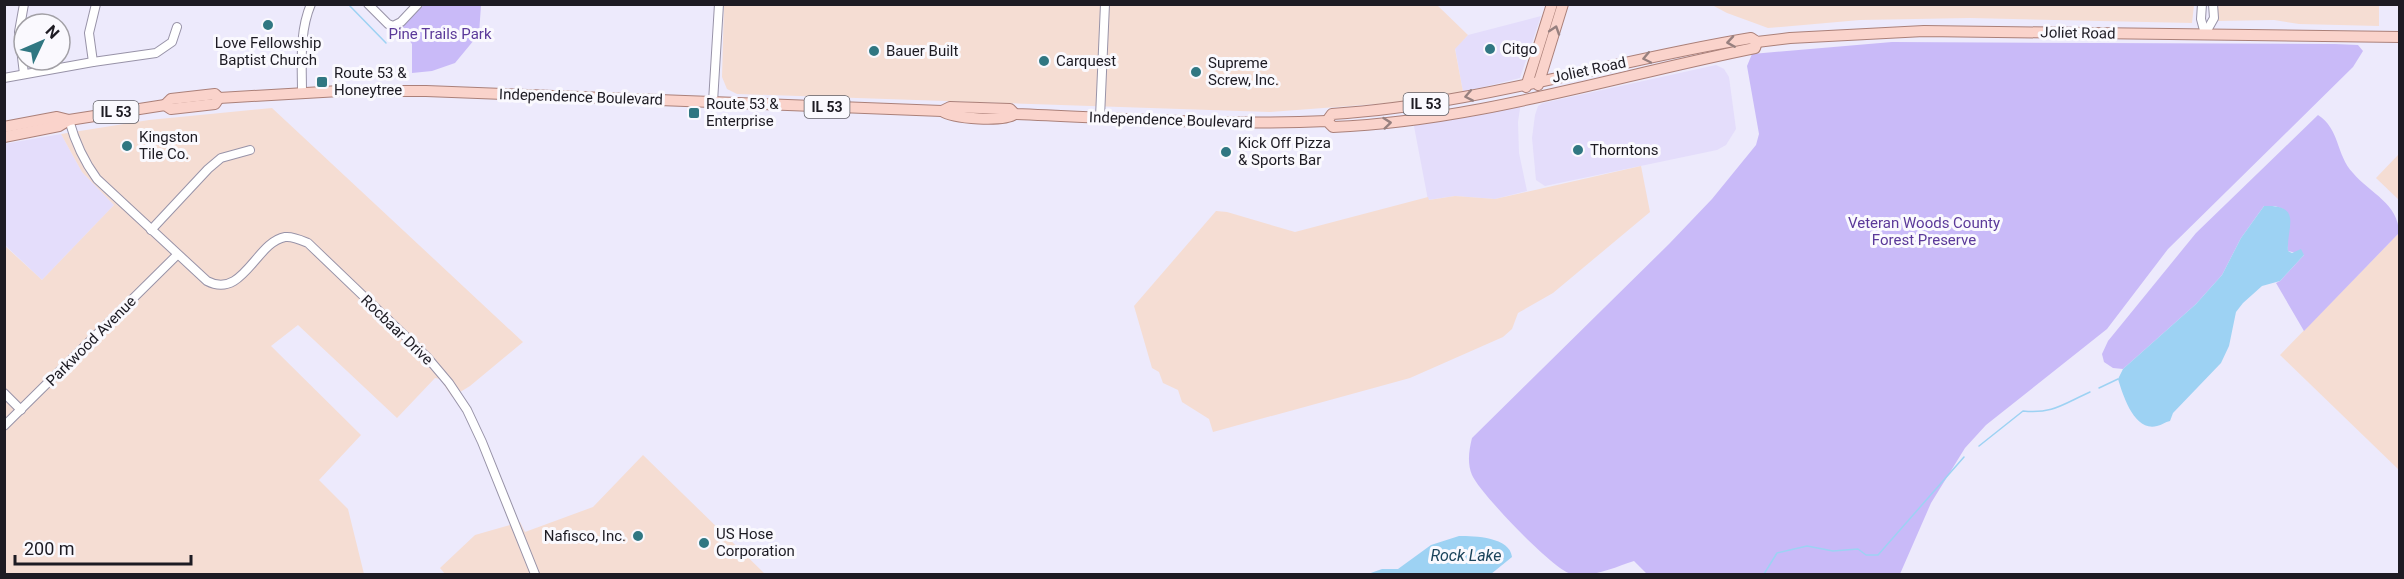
<svg xmlns="http://www.w3.org/2000/svg" width="2404" height="579" viewBox="0 0 2404 579" font-family="Roboto,sans-serif">
  <style>
    .built { fill: #e4ddfb }
    .industrial { fill: #f5ddd3 }
    .green { fill: #c9baf8 }
    .water { fill: #9dd2f3 }
    .lines { fill: none; stroke-linecap: round; stroke-linejoin: round }
    .stream { stroke: #9dd2f3; stroke-width: 1.5 }
    .minor-casing { stroke: #9893a8; stroke-width: 10 }
    .major-casing { stroke: #ab8079; stroke-width: 12 }
    .minor { stroke: #fff; stroke-width: 8 }
    .major { stroke: #fad3cb; stroke-width: 10 }
    .oneway { stroke: #97807f }
    .poi-dot { fill: #307782; stroke: #faf9fe; stroke-width: 2 }
    .labels { text-anchor: middle; stroke-width: 6; stroke-linejoin: round; paint-order: stroke }
    .shield { fill: #faf9fe; stroke: #5f5e65; stroke-width: 1.5 }
    .shield-label { font-size: 14px; font-weight: bold; fill: #1d1b23 }
    .street-label { font-size: 15px; fill: #1d1b23; stroke: #faf9fe }
    .park-label { font-size: 15px; fill: #5b3999; stroke: #faf9fe }
    .poi-label { font-size: 15px; fill: #1d1b23; stroke: #faf9fe; text-anchor: start }
    .water-label { font-size: 16px; font-style: italic; fill: #1b445b; stroke: #faf9fe }
  </style>
  <rect width="100%" height="100%" fill="#edeafc"/>
  <g class="built">
    <path d="M1541,16L1520,78L1463,92L1455,48L1468,35Z"/>
    <path d="M1716,65L1724,69L1729,77L1736,129L1726,145L1717,150L1545,186L1536,180L1532,138L1535,115L1538,106L1543,103Z"/>
    <path d="M1521,102L1518,122L1519,153L1527,191L1495,199L1455,196L1428,200L1413,121Z"/>
    <path d="M61,134L82,172L114,205L42,280L5,245L4,144Z"/>
  </g>
  <g class="industrial">
    <path d="M1436,4L1468,35L1455,49L1463,92L1390,103L1270,112L737,94L727,89L722,77L724,5Z"/>
    <path d="M1712,5H2194L2192,23L1970,18L1860,20L1768,28L1727,13Z"/>
    <path d="M2217,5H2379V26L2299,24L2274,20L2217,21Z"/>
    <path d="M272,108L523,342L470,386L452,397L440,379L435,378L397,418L298,325L271,346L361,435L319,480L348,509L364,574H5L4,245L42,280L114,205L82,172L61,134L149,120Z"/>
    <path d="M2399,154V200L2376,178Z"/>
    <path d="M1641,166L1650,212L1553,293L1518,313L1512,329L1503,337L1410,378L1213,432L1209,419L1182,402L1178,390L1163,383L1159,372L1152,368L1134,306L1216,211L1227,212L1295,232L1428,197L1429,200L1455,196L1495,199Z"/>
    <path d="M2399,233V470L2280,355Z"/>
    <path d="M643,455L765,574H445L440,568L475,535L520,522L525,532L593,507Z"/>
  </g>
  <g class="green">
    <path d="M424,5H481L479,34L455,63L432,71L412,73V44L400,28Z"/>
    <path d="M1892,42L2335,44L2358,45L2363,51L2353,67L2168,249L2107,329L1986,425L1965,448L1931,503L1900,574H1647L1634,561C1615,567 1593,578 1572,574C1555,572 1479,492 1472,475C1467,463 1469,450 1472,438L1669,244L1712,199L1756,145L1759,134L1747,66L1752,54Z"/>
    <path d="M2318,115C2340,129 2336,155 2353,173C2370,193 2399,204 2399,233L2304,331L2276,283L2280,281L2304,255L2288,251L2283,209L2275,206H2264L2241,238L2222,275L2196,304L2123,369L2113,368L2104,362L2102,354L2108,341L2196,233Z"/>
  </g>
  <g class="water">
    <path d="M2264,206C2304,204 2286,229 2288,251L2292,253L2301,249L2304,255L2280,281L2262,286L2243,303L2236,312L2229,346L2221,363L2173,413L2170,421C2165,422 2162,425 2157,426C2134,432 2123,395 2118,379L2123,369L2196,304L2222,275L2241,238Z"/>
    <path d="M1459,536C1475,536 1510,537 1512,557L1491,574H1368L1382,569H1398L1431,545Z"/>
  </g>
  <g class="lines">
    <g class="stream">
      <path d="M348,4L386,43"/>
      <path d="M2099,388L2118,379"/>
      <path d="M1979,446L2023,411C2053,414 2063,404 2090,392"/>
      <path d="M1764,574L1777,553L1807,546L1833,551L1858,549L1866,555H1878L1964,457"/>
    </g>
    <defs>
      <g id="minor">
        <path d="M368,4L388,24L393,26L401,22L418,4"/>
        <path d="M2202,4L2201,19L2205,34"/>
        <path d="M2205,34L2214,18L2213,4"/>
        <path d="M93,62L89,33L96,4"/>
        <path d="M24,74L19,32L24,4"/>
        <path d="M4,78L93,62L156,53L172,42L177,27"/>
        <path d="M302,93C302,63 299,32 311,4"/>
        <path d="M713,102L719,4"/>
        <path d="M1100,117L1105,4"/>
        <path d="M69,120C75,142 83,160 97,179L207,281C243,300 256,242 285,237C293,236 301,240 308,243L427,357L449,383L467,410L482,442L535,574"/>
        <path d="M151,230L208,169L221,158L250,150"/>
        <path d="M4,393L21,410"/>
        <path d="M4,426L177,255"/>
      </g>
      <g id="major">
        <path d="M1538,85L1563,4"/>
        <path d="M1526,87L1552,4"/>
        <path d="M165,105L171,99L215,94L219,98L340,91H426L942,111L950,107L1010,109L1015,114C1119,118 1223,126 1327,121L1333,127C1476,121 1615,76 1755,48L1757,42"/>
        <path d="M942,111C953,119 1004,122 1015,114"/>
        <path d="M1327,121L1332,114C1474,105 1611,61 1751,38L1757,42L1790,38L1924,31L2400,37"/>
        <path d="M4,127L57,117L69,120"/>
        <path d="M4,137L59,126L69,120L165,105L171,109L215,104L219,98"/>
      </g>
    </defs>
    <use href="#minor" class="minor-casing"/>
    <use href="#major" class="major-casing"/>
    <use href="#minor" class="minor"/>
    <use href="#major" class="major"/>
  </g>
  <defs><path id="oneway-chevron" d="M-2-3.5L2.5 0L-2 3.5" fill="none" stroke-width="1.6" stroke-linecap="round" stroke-linejoin="round" transform="scale(1.5)"/></defs>
  <g class="oneway">
    <use href="#oneway-chevron" transform="translate(1555 30) rotate(-72)"/>
    <use href="#oneway-chevron" transform="translate(1731 42) rotate(171)"/>
    <use href="#oneway-chevron" transform="translate(1647 58) rotate(168)"/>
    <use href="#oneway-chevron" transform="translate(1469 96) rotate(169)"/>
    <use href="#oneway-chevron" transform="translate(1387 123) rotate(-6)"/>
  </g>
  <g class="poi-dot">
    <circle cx="268" cy="25" r="6"/>
    <circle cx="1490" cy="49" r="6"/>
    <circle cx="874" cy="51" r="6"/>
    <circle cx="1044" cy="61" r="6"/>
    <circle cx="1196" cy="72" r="6"/>
    <rect x="316" y="76" width="12" height="12" rx="3"/>
    <rect x="688" y="107" width="12" height="12" rx="3"/>
    <circle cx="127" cy="146" r="6"/>
    <circle cx="1578" cy="150" r="6"/>
    <circle cx="1226" cy="152" r="6"/>
    <circle cx="638" cy="536" r="6"/>
    <circle cx="704" cy="543" r="6"/>
  </g>
  <g class="labels">
    <g class="shield">
      <rect x="1403.5" y="93" width="45" height="22" rx="4.5"/>
      <rect x="804.5" y="96" width="45" height="22" rx="4.5"/>
      <rect x="93.5" y="101" width="45" height="22" rx="4.5"/>
    </g>
    <g class="shield-label">
      <text x="1426" y="109">IL 53</text>
      <text x="827" y="112">IL 53</text>
      <text x="116" y="117">IL 53</text>
    </g>
    <g class="street-label">
      <text transform="translate(2078 33) rotate(1)" y="5">Joliet Road</text>
      <text transform="translate(1589 70) rotate(-12)" y="5">Joliet Road</text>
      <text transform="translate(581 97) rotate(2)" y="5">Independence Boulevard</text>
      <text transform="translate(1171 120) rotate(2)" y="5">Independence Boulevard</text>
      <text transform="translate(397 330) rotate(44)" y="5">Rocbaar Drive</text>
      <text transform="translate(91 341) rotate(-45)" y="5">Parkwood Avenue</text>
    </g>
    <g class="park-label">
      <text x="440" y="39">Pine Trails Park</text>
      <text x="1924" y="228">Veteran Woods County<tspan x="1924" dy="17">Forest Preserve</tspan></text>
    </g>
    <g class="poi-label">
      <text x="268" y="48" text-anchor="middle">Love Fellowship<tspan x="268" dy="17">Baptist Church</tspan></text>
      <text x="1502" y="54">Citgo</text>
      <text x="886" y="56">Bauer Built</text>
      <text x="1056" y="66">Carquest</text>
      <text x="1208" y="68">Supreme<tspan x="1208" dy="17">Screw, Inc.</tspan></text>
      <text x="334" y="78">Route 53 &amp;<tspan x="334" dy="17">Honeytree</tspan></text>
      <text x="706" y="109">Route 53 &amp;<tspan x="706" dy="17">Enterprise</tspan></text>
      <text x="139" y="142">Kingston<tspan x="139" dy="17">Tile Co.</tspan></text>
      <text x="1238" y="148">Kick Off Pizza<tspan x="1238" dy="17">&amp; Sports Bar</tspan></text>
      <text x="1590" y="155">Thorntons</text>
      <text x="716" y="539">US Hose<tspan x="716" dy="17">Corporation</tspan></text>
      <text x="626" y="541" text-anchor="end">Nafisco, Inc.</text>
    </g>
    <g class="water-label">
      <text x="1466" y="561">Rock Lake</text>
    </g>
  </g>
  <rect width="2404" height="579" fill="none" stroke="#1d1b23" stroke-width="12"/>
  <g transform="translate(42 42) rotate(46)"><circle r="28" fill="#faf9fe" stroke="#a2a0a6" stroke-width="1.5"/>
  <path d="M0-4.5L10 22L0 15L-10 22Z" fill="#307782"/>
  <text y="-9" font-size="16" font-weight="bold" text-anchor="middle" fill="#1d1b23">N</text>
  </g>
  <path d="M15 555v9h176v-9" fill="none" stroke="#1d1b23" stroke-width="3"/>
  <text x="24" y="555" font-size="18" fill="#1d1b23" stroke="#faf9fe" stroke-width="4.5" paint-order="stroke">200 m</text>
</svg>
